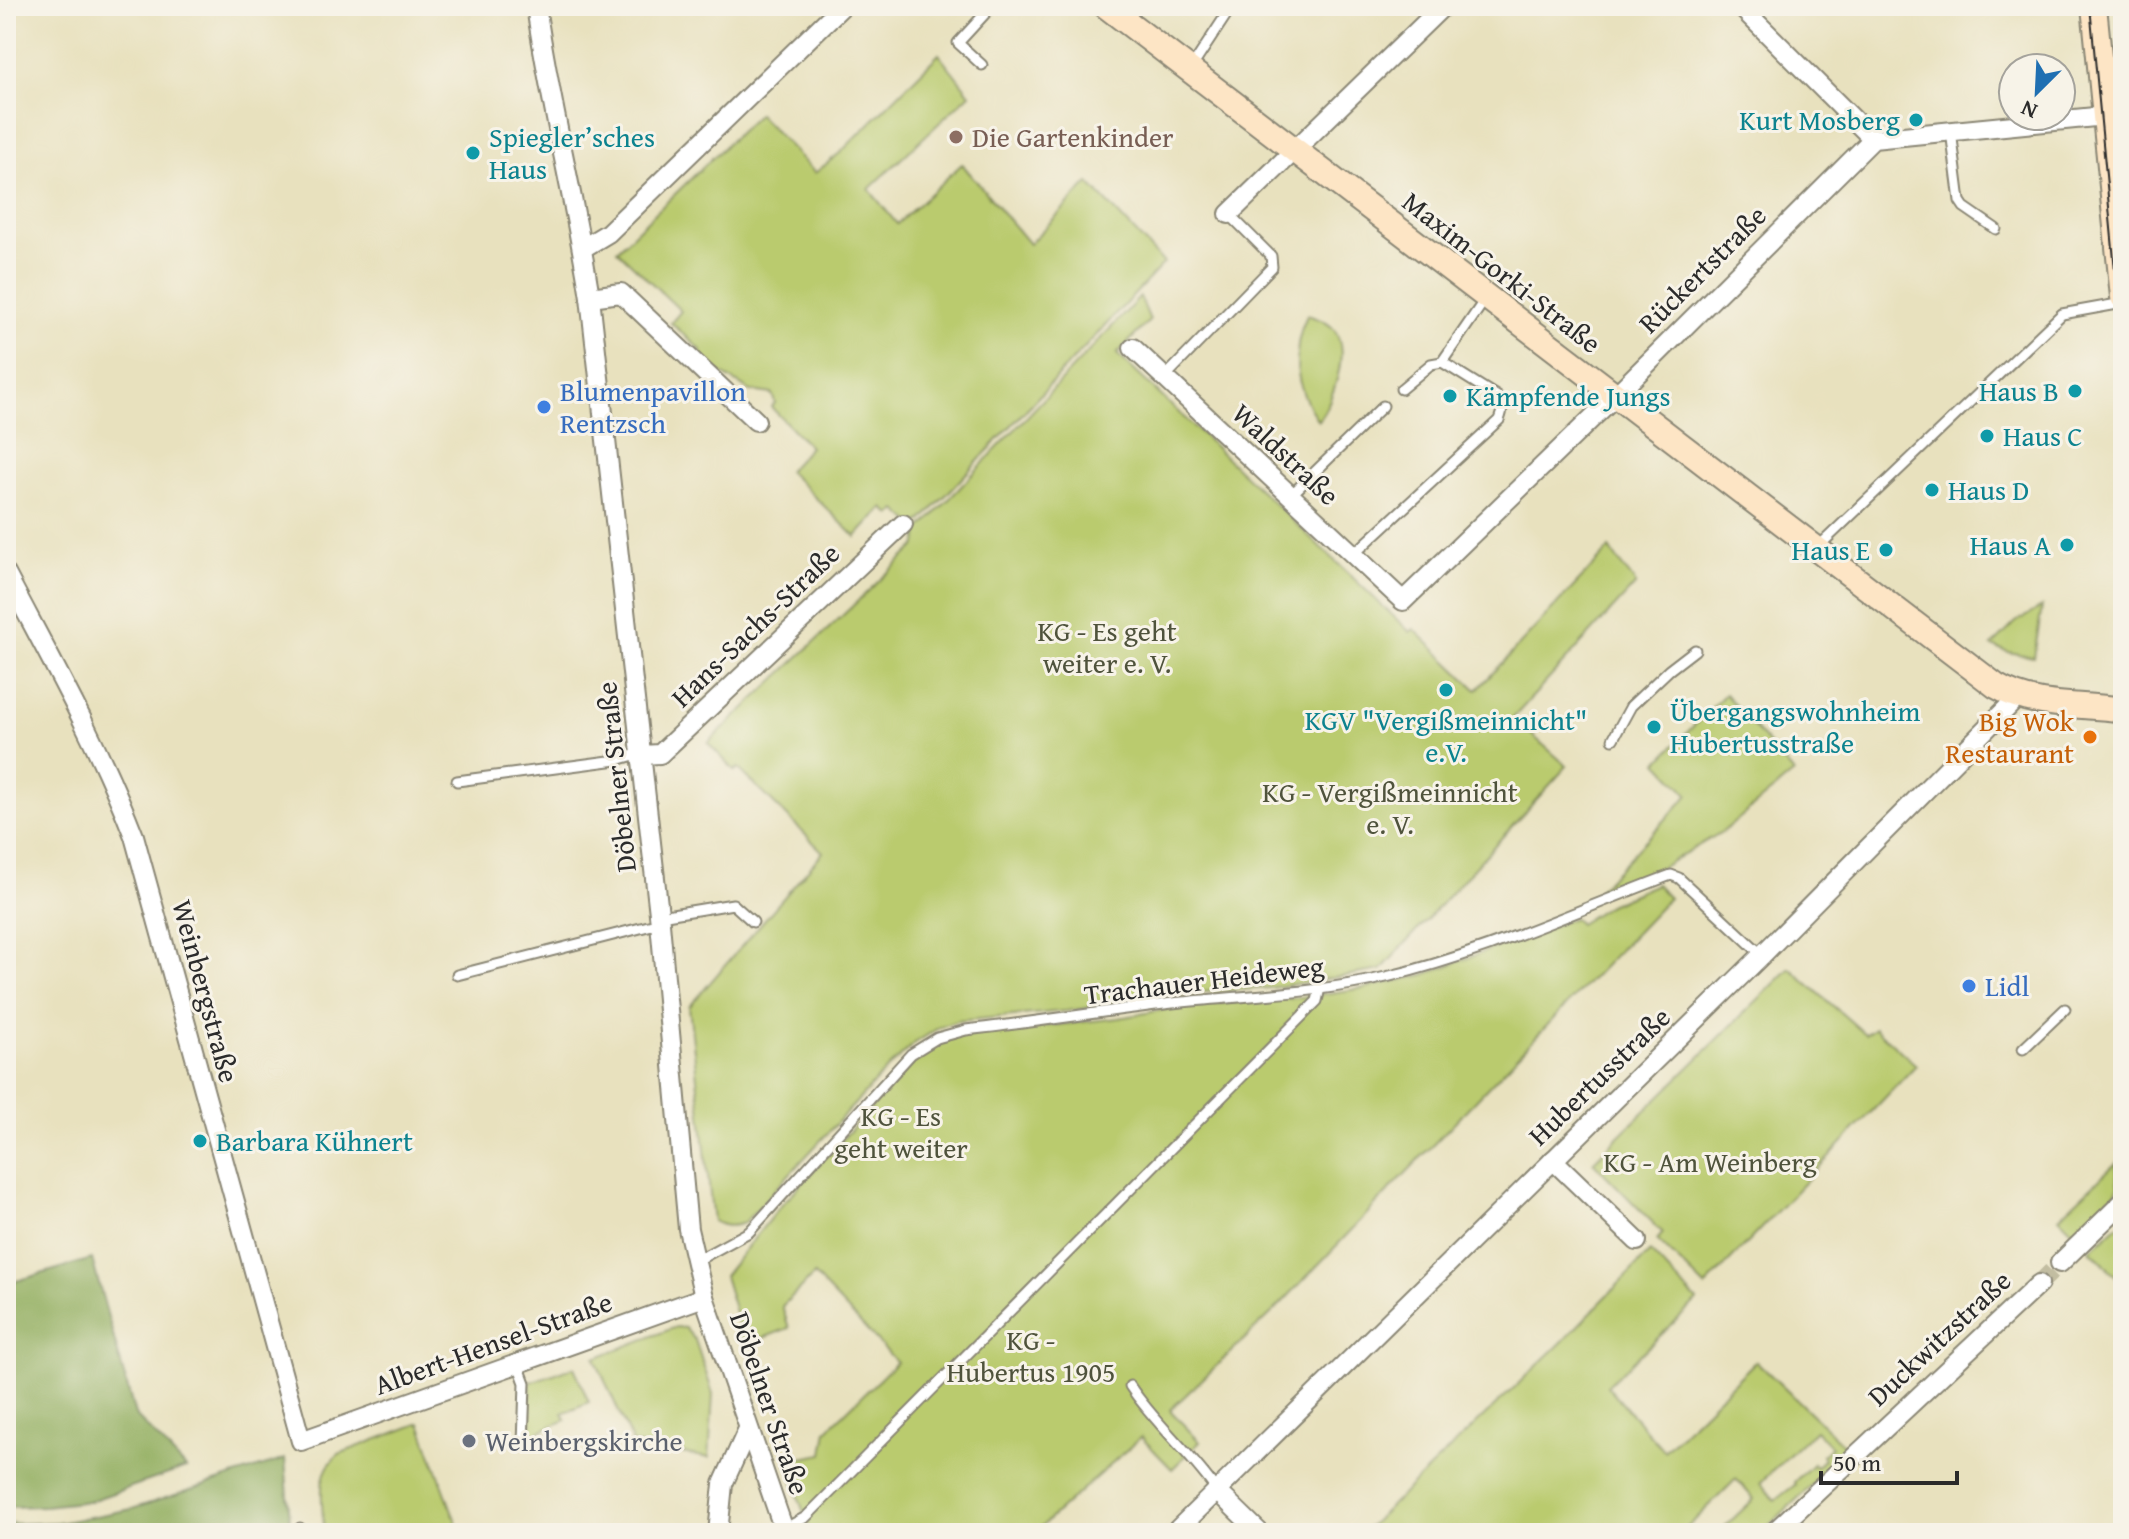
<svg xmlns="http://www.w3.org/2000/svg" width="2129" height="1539" viewBox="0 0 2129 1539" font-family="'Gentium Book Plus',serif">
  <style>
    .green { fill: #bacb6e; stroke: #727b4c; stroke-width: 2; fill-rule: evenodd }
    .forest { fill: #93af61; stroke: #5f6d46; stroke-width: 2 }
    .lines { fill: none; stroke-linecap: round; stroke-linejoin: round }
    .street-tunnel { stroke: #c2bda1; stroke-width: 18; stroke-dasharray: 18 9; stroke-linecap: butt }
    .lane-casing { stroke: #8a8674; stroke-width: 13 }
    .street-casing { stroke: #8a8674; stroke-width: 22 }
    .secondary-casing { stroke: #8a8674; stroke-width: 28 }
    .lane { stroke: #fff; stroke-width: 9 }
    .street { stroke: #fff; stroke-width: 18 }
    .secondary { stroke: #fde5c5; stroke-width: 24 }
    .tram { stroke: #2b2b2b; stroke-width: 2 }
    .culture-dot { fill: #0f9aa8; stroke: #f7f3e8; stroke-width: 3 }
    .education-dot { fill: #8d6e63; stroke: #f7f3e8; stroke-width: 3 }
    .shop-dot { fill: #3f7fe0; stroke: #f7f3e8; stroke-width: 3 }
    .food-dot { fill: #e8710a; stroke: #f7f3e8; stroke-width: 3 }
    .worship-dot { fill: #6b7280; stroke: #f7f3e8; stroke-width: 3 }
    .labels { text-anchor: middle; stroke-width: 6; stroke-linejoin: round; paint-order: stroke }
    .culture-label { font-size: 28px; fill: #0d838f; stroke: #f7f3e8; text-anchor: start }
    .education-label { font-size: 28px; fill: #785e54; stroke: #f7f3e8; text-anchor: start }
    .street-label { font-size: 28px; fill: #2b2b2b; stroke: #f7f3e8 }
    .shop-label { font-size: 28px; fill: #366cbe; stroke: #f7f3e8; text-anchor: start }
    .park-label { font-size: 28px; fill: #4f533c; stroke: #f7f3e8 }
    .food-label { font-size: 28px; fill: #c56008; stroke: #f7f3e8; text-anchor: end }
    .worship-label { font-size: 28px; fill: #5b616d; stroke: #f7f3e8; text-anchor: start }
  </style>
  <rect width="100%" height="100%" fill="#f7f3e8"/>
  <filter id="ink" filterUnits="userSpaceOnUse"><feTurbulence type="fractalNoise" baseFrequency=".0125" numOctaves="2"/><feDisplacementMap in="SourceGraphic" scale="16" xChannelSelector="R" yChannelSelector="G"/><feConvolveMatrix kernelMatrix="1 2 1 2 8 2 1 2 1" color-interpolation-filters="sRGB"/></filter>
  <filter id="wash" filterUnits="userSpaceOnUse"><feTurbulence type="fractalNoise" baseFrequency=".006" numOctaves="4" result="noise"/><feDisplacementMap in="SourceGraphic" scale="32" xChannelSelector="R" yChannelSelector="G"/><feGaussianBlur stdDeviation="1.8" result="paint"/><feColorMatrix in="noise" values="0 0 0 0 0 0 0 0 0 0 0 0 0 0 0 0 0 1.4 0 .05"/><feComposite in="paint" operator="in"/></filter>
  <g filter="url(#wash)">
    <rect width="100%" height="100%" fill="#e8e1be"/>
    <g class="green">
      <path d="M939,54L970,94L869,189L897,224L962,164L1029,244L1089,183L1164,263L916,527L897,510L891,515L883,508L856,537L788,471L810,447L771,407L775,403L772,394L751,391L705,364L700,358L701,350L671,323L681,311L617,250L758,114L815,173L841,152Z"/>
      <path d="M1140,297L1150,320L1117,354L1410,632L1414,629L1477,690L1609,549L1636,584L1513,718L1567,766L1381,970L1271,988L1205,992L1066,1011L957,1021L940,1027L915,1043L888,1068L744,1223C732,1227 724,1227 713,1221L689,1007L823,852L738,768L735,771L708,743L917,545L919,531Z"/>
      <path d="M1307,315C1317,318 1329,322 1335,331C1350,354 1332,402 1318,421C1295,388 1290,352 1307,315Z"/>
      <path d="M2042,607L2034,657L2008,652L1992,646L2016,622Z"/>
      <path d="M1725,694L1794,773L1725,830L1643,878L1602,893L1599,889L1689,795L1658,762Z"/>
      <path d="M1656,884L1669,898L1275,1310L1170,1410L1200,1442L1172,1469L1141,1437L1034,1533H811L786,1461L823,1454L827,1430L897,1362L814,1275L782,1306L789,1328L745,1345L724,1276L777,1210L918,1057L937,1044L958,1036L1119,1018L1184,1006L1287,999L1365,988L1423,975L1573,918L1579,924L1609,905Z"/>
      <path d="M1790,968L1865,1034L1875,1028L1916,1065L1705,1287L1657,1240L1663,1233L1593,1162Z"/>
      <path d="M2116,1163L2119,1186L2117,1191L2074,1232L2059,1217Z"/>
      <path d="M2118,1225L2123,1228V1283L2090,1250Z"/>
      <path d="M1650,1252L1697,1301L1607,1386L1664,1451L1756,1361L1849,1450L1761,1533H1718L1754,1499L1736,1479L1682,1533H1362L1560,1344ZM1815,1430L1831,1447L1822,1456L1824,1459L1816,1467L1813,1464L1794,1482L1795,1485L1775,1500L1760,1483Z"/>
      <path d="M676,1327L685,1328L695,1340L713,1394L709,1458L633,1444L595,1358Z"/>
      <path d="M574,1367L589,1402L563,1413L566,1420L531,1435L530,1382Z"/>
      <path d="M420,1423L460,1533H324C323,1503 314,1474 339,1454Z"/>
    </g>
    <g class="forest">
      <path d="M92,1259L135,1415L186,1468L90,1501L45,1506L6,1507V1284Z"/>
      <path d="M285,1459L290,1521L283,1533H6V1524L64,1522L132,1509Z"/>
    </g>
  </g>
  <g filter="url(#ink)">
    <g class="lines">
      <path class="street-tunnel" d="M2039,1284L2060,1263"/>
      <defs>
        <g id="lane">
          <path d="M982,65L958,43L992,6"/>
          <path d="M1190,70L1232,6"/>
          <path d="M1951,131L1960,201L1964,207L1996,229"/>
          <path d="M1163,379L1272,267L1271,256L1229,214"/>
          <path d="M1401,389L1431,364L1442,362L1486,298"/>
          <path d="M1290,496L1383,406"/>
          <path d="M1818,547L2062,314L2123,303"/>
          <path d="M1353,555L1499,420C1503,410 1503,406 1498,397L1442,362"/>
          <path d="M1613,739L1631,706L1669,670L1695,650"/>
          <path d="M457,781L617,760L641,753"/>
          <path d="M660,916L733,904L753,922"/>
          <path d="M457,975L660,923"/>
          <path d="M2023,1049L2065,1009"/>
          <path d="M694,1262L749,1232L911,1054L937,1038L966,1030C1038,1022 1110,1010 1182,1002C1250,995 1319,993 1386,977C1484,954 1577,910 1671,875L1679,878L1762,955"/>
          <path d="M518,1364L525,1383L523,1445"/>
          <path d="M1130,1386C1155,1424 1191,1453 1217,1491"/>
          <path d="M784,1529L806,1517L1317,1001L1320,988"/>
          <path d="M295,1533L300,1528"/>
        </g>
        <g id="street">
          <path d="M536,6C550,104 575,200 590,297L660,923L688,1229L704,1297L785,1533"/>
          <path d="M1740,6L1873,139"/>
          <path d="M1229,214L1443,6"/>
          <path d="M583,248L608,233L842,6"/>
          <path d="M590,297L621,293L756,421"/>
          <path d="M1133,348L1403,601L1615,396L1873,139L2105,116"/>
          <path d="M6,574C51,660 99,745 134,836L301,1441L704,1297"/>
          <path d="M641,755L660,754L903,524"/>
          <path d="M1553,1160L1637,1241"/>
          <path d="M2060,1263L2123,1202"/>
          <path d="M1217,1491L1260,1533"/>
          <path d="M718,1533L723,1484L748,1429"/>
          <path d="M1174,1533L1762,955L2017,698"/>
          <path d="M1773,1533L2039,1284"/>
        </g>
        <g id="secondary">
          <path d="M1106,6L1996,686C2035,709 2079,703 2123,710"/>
          <path d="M2094,6L2123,297"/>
        </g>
      </defs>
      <use href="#lane" class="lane-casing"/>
      <use href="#street" class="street-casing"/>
      <use href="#secondary" class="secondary-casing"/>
      <use href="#lane" class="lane"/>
      <use href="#street" class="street"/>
      <use href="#secondary" class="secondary"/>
      <path class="tram" d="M2090,6L2123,355"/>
    </g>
  </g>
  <g class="culture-dot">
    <circle cx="1916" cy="120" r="8"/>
    <circle cx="473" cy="153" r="8"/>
    <circle cx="2075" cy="391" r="8"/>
    <circle cx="1450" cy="396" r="8"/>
    <circle cx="1987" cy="436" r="8"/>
    <circle cx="1932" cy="490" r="8"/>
    <circle cx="2067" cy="545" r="8"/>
    <circle cx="1886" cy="550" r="8"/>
    <circle cx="1446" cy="690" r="8"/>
    <circle cx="1654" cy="727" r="8"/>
    <circle cx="200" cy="1141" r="8"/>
  </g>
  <circle class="education-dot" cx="956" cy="137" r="8"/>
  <g class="shop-dot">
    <circle cx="544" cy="407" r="8"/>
    <circle cx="1969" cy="986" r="8"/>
  </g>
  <circle class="food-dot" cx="2090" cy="737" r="8"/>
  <circle class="worship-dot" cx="469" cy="1441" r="8"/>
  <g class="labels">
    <g class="culture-label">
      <text x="1900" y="130" text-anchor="end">Kurt Mosberg</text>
      <text x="489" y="147">Spiegler’sches<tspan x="489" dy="32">Haus</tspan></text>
      <text x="2059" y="401" text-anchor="end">Haus B</text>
      <text x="1466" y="406">Kämpfende Jungs</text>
      <text x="2003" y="446">Haus C</text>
      <text x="1948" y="500">Haus D</text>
      <text x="2051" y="555" text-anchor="end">Haus A</text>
      <text x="1870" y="560" text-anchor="end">Haus E</text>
      <text x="1670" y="721">Übergangswohnheim<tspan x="1670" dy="32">Hubertusstraße</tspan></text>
      <text x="1446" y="730" text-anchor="middle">KGV "Vergißmeinnicht"<tspan x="1446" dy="32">e.V.</tspan></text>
      <text x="216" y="1151">Barbara Kühnert</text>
    </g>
    <g class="education-label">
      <text x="972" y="147">Die Gartenkinder</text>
    </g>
    <g class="street-label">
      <text transform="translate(1702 269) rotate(-45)" y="10">Rückertstraße</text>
      <text transform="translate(1502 272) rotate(38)" y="10">Maxim-Gorki-Straße</text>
      <text transform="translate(1286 454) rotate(43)" y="10">Waldstraße</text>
      <text transform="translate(755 625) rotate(-44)" y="10">Hans-Sachs-Straße</text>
      <text transform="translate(616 777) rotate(-96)" y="10">Döbelner Straße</text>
      <text transform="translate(1204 980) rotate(-7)" y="10">Trachauer Heideweg</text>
      <text transform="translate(206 991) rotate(75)" y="10">Weinbergstraße</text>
      <text transform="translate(1599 1076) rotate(-44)" y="10">Hubertusstraße</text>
      <text transform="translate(1939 1338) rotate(-43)" y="10">Duckwitzstraße</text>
      <text transform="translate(493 1343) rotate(-20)" y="10">Albert-Hensel-Straße</text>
      <text transform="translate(770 1403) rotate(71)" y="10">Döbelner Straße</text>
    </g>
    <g class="shop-label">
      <text x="560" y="401">Blumenpavillon<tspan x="560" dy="32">Rentzsch</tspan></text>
      <text x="1985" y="996">Lidl</text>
    </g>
    <g class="park-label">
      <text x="1107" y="641">KG - Es geht<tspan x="1107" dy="32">weiter e. V.</tspan></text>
      <text x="1390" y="802">KG - Vergißmeinnicht<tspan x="1390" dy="32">e. V.</tspan></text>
      <text x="901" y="1126">KG - Es<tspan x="901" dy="32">geht weiter</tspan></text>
      <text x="1710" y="1172">KG - Am Weinberg</text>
      <text x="1031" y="1350">KG -<tspan x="1031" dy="32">Hubertus 1905</tspan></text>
    </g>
    <g class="food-label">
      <text x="2074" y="731">Big Wok<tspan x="2074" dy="32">Restaurant</tspan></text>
    </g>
    <g class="worship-label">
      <text x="485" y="1451">Weinbergskirche</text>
    </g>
  </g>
  <rect width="2129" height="1539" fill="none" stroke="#f7f3e8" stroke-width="32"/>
  <g transform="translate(2037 92) rotate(204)"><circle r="38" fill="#f7f3e8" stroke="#a5a39c" stroke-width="2"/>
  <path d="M0-6L14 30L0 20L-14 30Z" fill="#1f6fb2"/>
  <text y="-12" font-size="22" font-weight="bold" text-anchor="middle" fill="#2b2b2b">N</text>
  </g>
  <path d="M1821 1471v12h136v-12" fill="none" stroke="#2b2b2b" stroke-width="4"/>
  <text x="1833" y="1471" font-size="24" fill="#2b2b2b" stroke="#f7f3e8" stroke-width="6" paint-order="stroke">50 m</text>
</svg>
